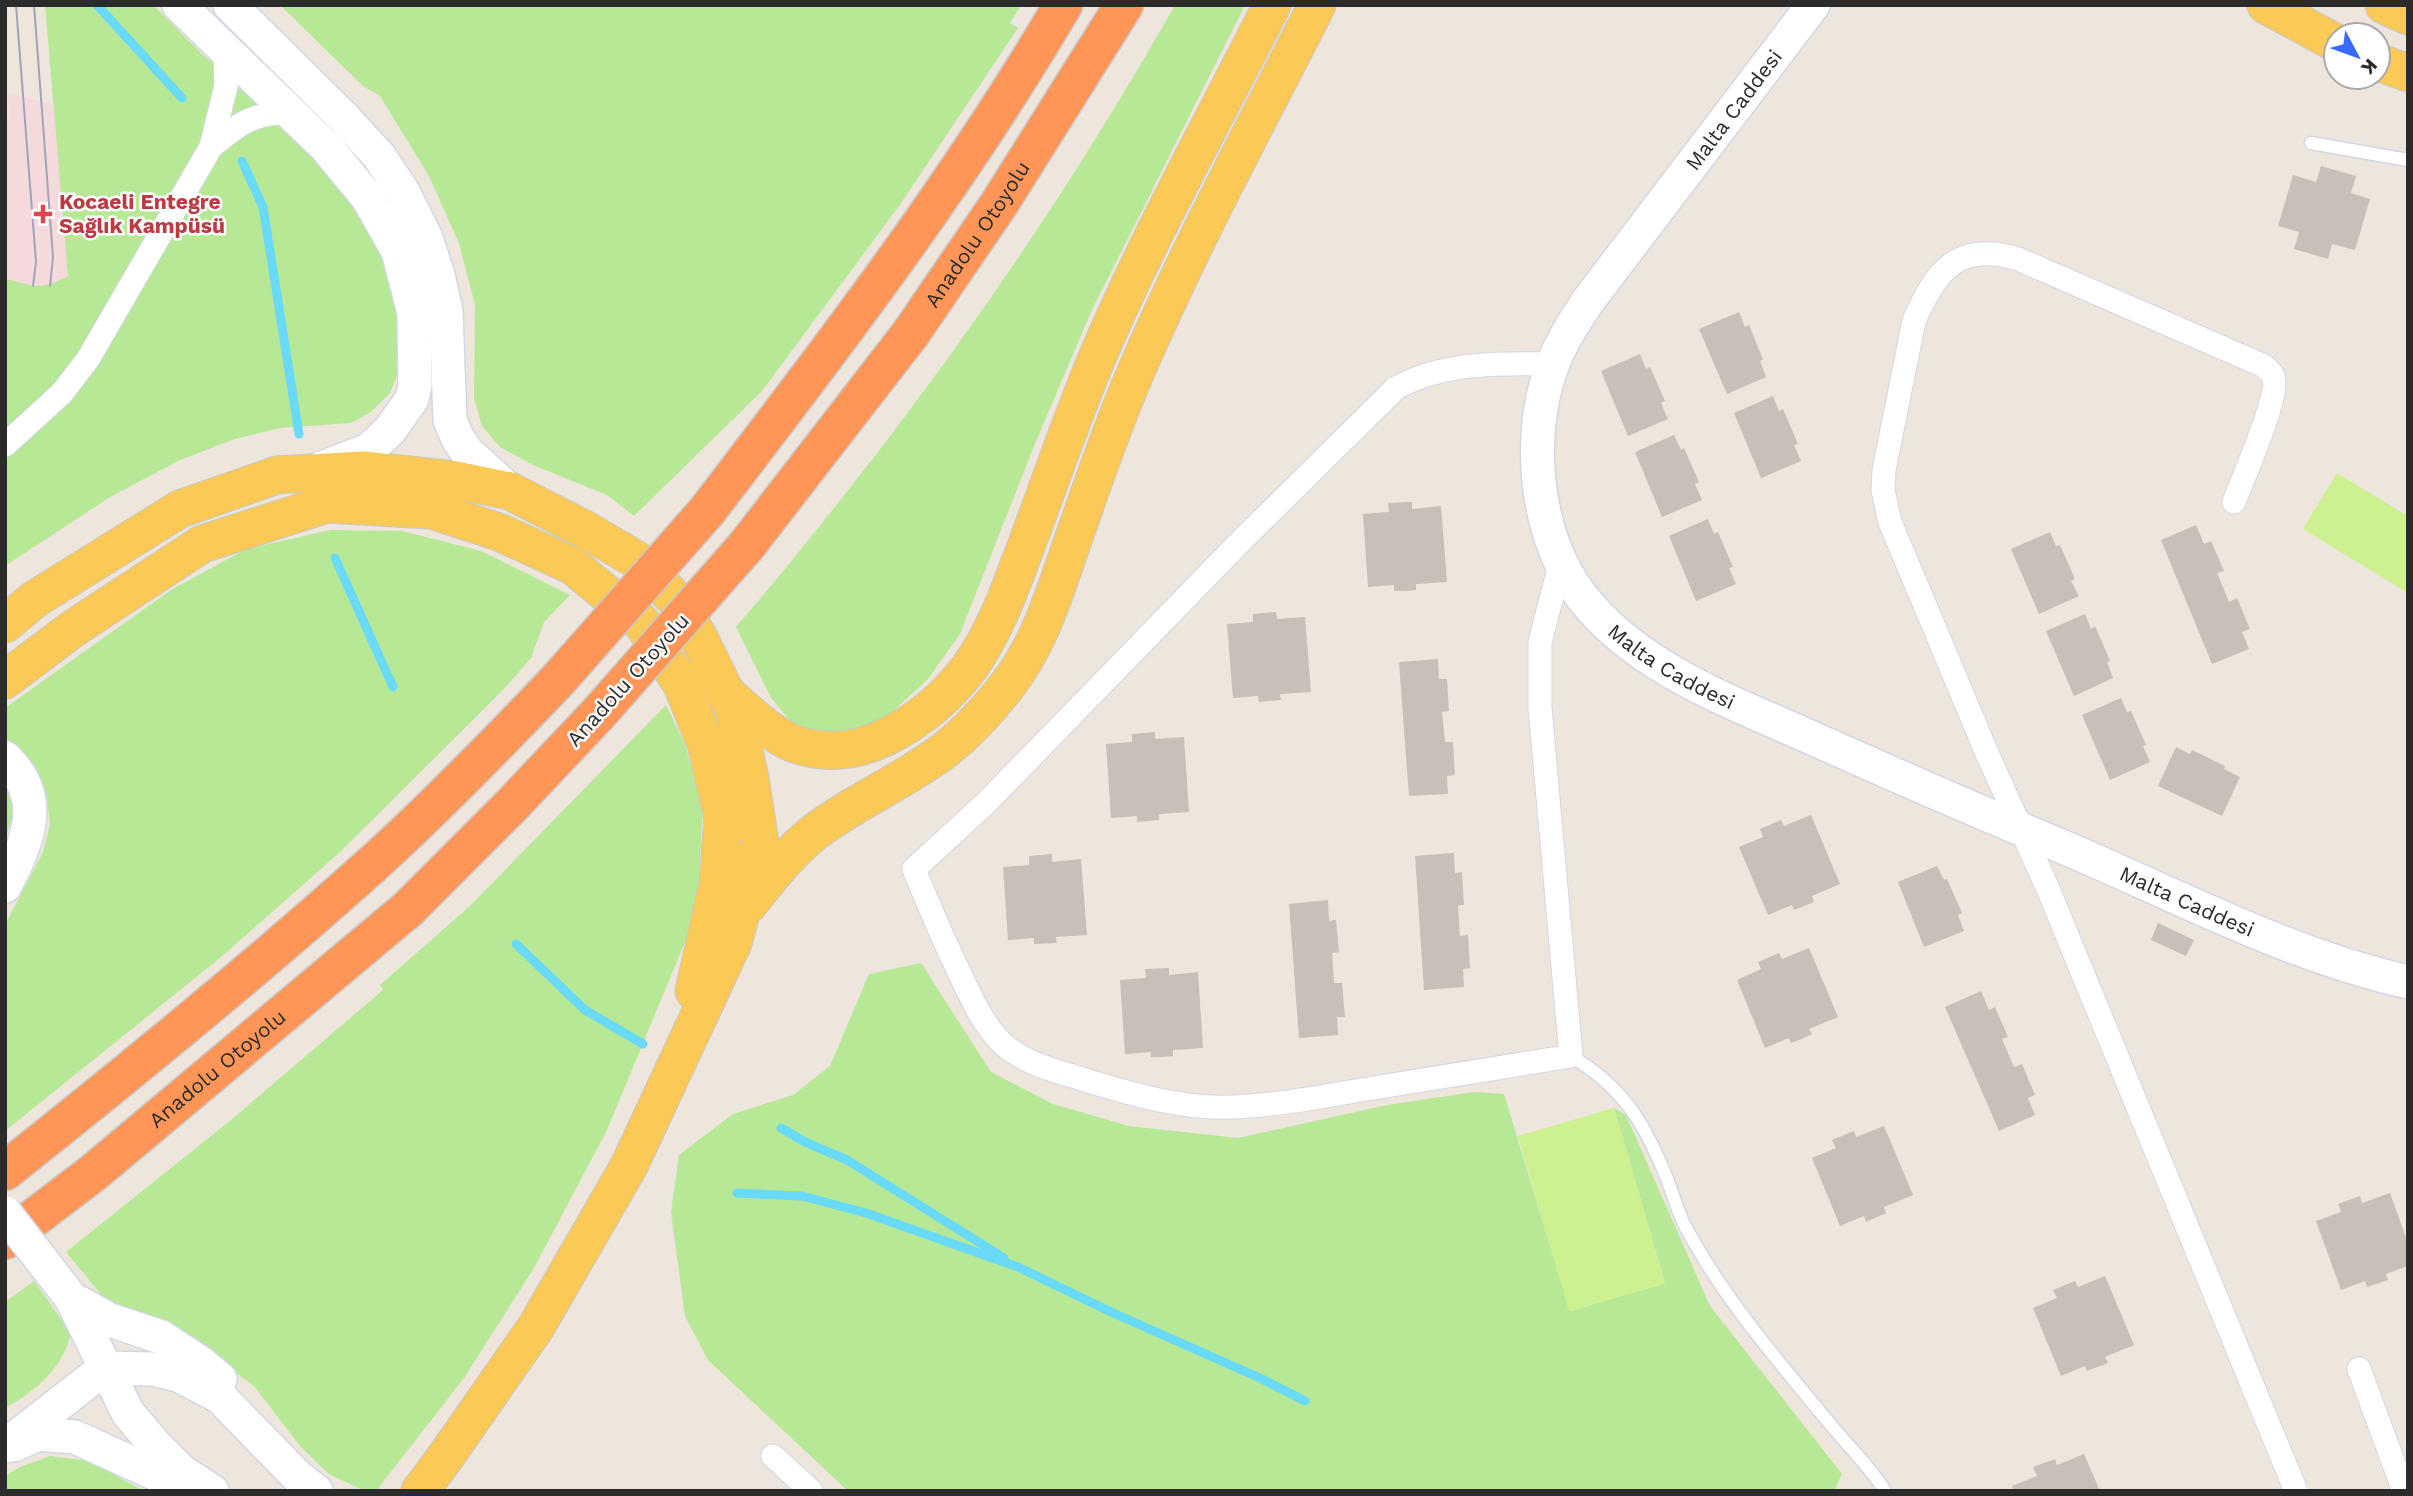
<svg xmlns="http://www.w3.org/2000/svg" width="2413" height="1496" viewBox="0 0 2413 1496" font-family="'Work Sans',sans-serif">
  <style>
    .medical { fill: #f5dadd }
    .green { fill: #b7e896 }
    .pitch { fill: #cdf091 }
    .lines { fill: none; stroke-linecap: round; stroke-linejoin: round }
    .stream { stroke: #69daf7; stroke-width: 9 }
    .building { fill: #c6c0b8 }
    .lane-casing { stroke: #d2d7e5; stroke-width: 15 }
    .street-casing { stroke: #d2d7e5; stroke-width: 25 }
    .secondary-casing { stroke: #d2d7e5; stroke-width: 36 }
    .primary-casing { stroke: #c8c8c8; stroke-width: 39 }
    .highway-casing { stroke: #c8c8c8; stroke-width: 41 }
    .lane { stroke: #fff; stroke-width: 12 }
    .street { stroke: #fff; stroke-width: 23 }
    .secondary { stroke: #fff; stroke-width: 33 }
    .primary { stroke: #fac956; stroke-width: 37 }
    .highway { stroke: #ff9557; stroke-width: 38 }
    .tram { stroke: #9fa4b7; stroke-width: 2 }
    .secondary-bridge-casing { stroke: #d2d7e5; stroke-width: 36; stroke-linecap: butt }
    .highway-bridge-casing { stroke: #c8c8c8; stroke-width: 41; stroke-linecap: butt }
    .secondary-bridge { stroke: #fff; stroke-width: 33 }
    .highway-bridge { stroke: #ff9557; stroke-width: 38 }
    .health-dot { fill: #e0444e; stroke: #fff; stroke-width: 2.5 }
    .labels { text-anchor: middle; stroke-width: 5; stroke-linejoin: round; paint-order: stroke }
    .street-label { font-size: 21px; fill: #2b2b2b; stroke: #fff }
    .health-label { font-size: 21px; font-weight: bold; fill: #be3a42; stroke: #fff; text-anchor: start }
  </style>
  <rect width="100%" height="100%" fill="#eee5dd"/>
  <path class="medical" d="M8,93L70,109L91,304L5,497V118L9,122Z"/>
  <g class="green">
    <path d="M45,5H153L203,55L285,121L359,210L384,259L396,315L398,373L390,393L371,412L351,423L280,428L235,439L180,460L110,497L5,566V280L6,279C34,286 41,291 68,276Z"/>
    <path d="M280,5H1021L1010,23L1018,28L899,206L762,391L634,516L607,495L533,465L500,447L482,426L474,398L475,305L459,243L429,176L380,96L363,86Z"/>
    <path d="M1175,5H1245L1091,312L1034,446L960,634L928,679L889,715L859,733L810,732L792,723L771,698L736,627C901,434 1050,226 1175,5Z"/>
    <path d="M331,530L402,531L481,551L570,595L544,622L531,658L504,689L339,853L220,958L5,1131V925L43,852L50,824L47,796L35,766L5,737V708L171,590L246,549Z"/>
    <path d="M666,705L685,744L703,808L697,913L607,1130L534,1268L464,1378L376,1491H365L329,1474L301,1447L254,1386L220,1361L109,1304L66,1252L231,1120L383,990L380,985L470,906Z"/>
    <path d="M5,777C20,804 14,812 5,839Z"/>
    <path d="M921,963L991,1072L1053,1104L1129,1126L1238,1138L1387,1105L1474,1092L1504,1094L1570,1311L1665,1283L1614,1108L1626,1115L1710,1306L1842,1474L1834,1491H848L708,1360L685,1316L671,1212L679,1155L733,1114L793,1095L830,1066L869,974Z"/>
    <path d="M34,1281L71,1333C63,1368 36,1391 5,1408V1302Z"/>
    <path d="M50,1456L89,1461L144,1491H5V1476L18,1468Z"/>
  </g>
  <g class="pitch">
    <path d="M2337,473L2408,516V593L2303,529Z"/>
    <path d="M1614,1108L1665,1284L1569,1311L1518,1136Z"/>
  </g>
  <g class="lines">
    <g class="stream">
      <path d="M97,5L182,98"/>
      <path d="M242,161L263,207L299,434"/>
      <path d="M335,558L393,687"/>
      <path d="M516,944L585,1010L643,1044"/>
      <path d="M781,1128L805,1142L847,1160L1004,1258"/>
      <path d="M737,1193L802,1196L866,1213L1018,1267L1111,1312L1262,1379L1305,1401"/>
    </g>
  </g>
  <g class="building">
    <path d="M2321,166L2356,176L2351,193L2370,199L2355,250L2332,244L2328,259L2294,249L2299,232L2278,226L2293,175L2316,182Z"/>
    <path d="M1739,312L1745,327L1749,325L1763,359L1760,361L1766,377L1727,394L1699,329Z"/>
    <path d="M1640,354L1646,369L1650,367L1665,401L1661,403L1668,419L1628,436L1601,371Z"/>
    <path d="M1773,396L1779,411L1783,409L1798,444L1794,445L1801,461L1761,478L1734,413Z"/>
    <path d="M1674,435L1681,450L1684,448L1699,482L1695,484L1702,500L1662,517L1635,452Z"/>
    <path d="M1412,502V509L1441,506L1447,582L1416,584V590L1406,591H1394V585L1368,587L1363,514L1389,512L1388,503Z"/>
    <path d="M1708,519L1714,534L1718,532L1733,567L1729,568L1736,584L1696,601L1669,536Z"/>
    <path d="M2196,525L2204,544L2211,541L2224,571L2217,573L2229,602L2237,598L2250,629L2242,632L2249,649L2212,664L2161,540Z"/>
    <path d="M2050,532L2056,546L2060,545L2075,579L2071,581L2079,596L2039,614L2011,549Z"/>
    <path d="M1276,612L1277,619L1305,617L1311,692L1280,694L1281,700L1259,702L1258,696L1233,698L1227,624L1253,622V614Z"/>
    <path d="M2085,614L2091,629L2095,626L2110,661L2107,662L2113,678L2074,696L2046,631Z"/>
    <path d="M1438,659L1439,679H1447L1449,711L1442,712L1445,742H1453L1455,775L1447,776L1448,794L1409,796L1399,662Z"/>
    <path d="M2121,698L2127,712L2131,711L2146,745L2143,746L2150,762L2110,780L2082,715Z"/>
    <path d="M1155,732V739L1184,737L1189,812L1159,814V820L1137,822V816L1111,818L1106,744L1132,742V734Z"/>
    <path d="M2176,747L2190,754L2192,750L2225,766L2224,769L2240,777L2222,816L2158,786Z"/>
    <path d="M1811,815L1840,884L1812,896L1814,902L1794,910L1792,905L1768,915L1739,847L1763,837L1760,829L1781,820L1784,826Z"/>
    <path d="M1454,853L1455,873L1462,872L1464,905H1458L1460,936L1468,935L1470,968L1463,969L1464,987L1424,990L1415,856Z"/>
    <path d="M1052,854V862L1081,859L1087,935L1056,937L1057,943L1034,944V938L1008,940L1003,867L1029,865V856Z"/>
    <path d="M1937,866L1944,880L1947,879L1962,913L1958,915L1964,931L1924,947L1898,882Z"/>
    <path d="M1328,900L1329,921L1336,920L1339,952L1332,953L1334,983H1342L1345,1017H1337L1338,1035L1299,1038L1289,904Z"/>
    <path d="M2158,923L2194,940L2186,956L2151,940Z"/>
    <path d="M1809,948L1838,1017L1809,1029L1812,1034L1802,1039L1791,1043L1789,1038L1765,1048L1737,980L1761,969L1758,962L1779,953L1782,959Z"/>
    <path d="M1169,968V975L1198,972L1203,1048L1173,1050V1056L1163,1057H1151V1052L1125,1054L1120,980L1146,978L1145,969Z"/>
    <path d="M1981,991L1989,1010L1995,1007L2008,1037L2002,1039L2014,1067L2022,1064L2035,1095L2028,1098L2035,1115L1999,1131L1945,1007Z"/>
    <path d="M1884,1126L1913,1195L1884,1207L1886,1213L1877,1217L1866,1222L1864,1216L1840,1226L1812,1158L1836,1148L1832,1140L1854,1131L1856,1137Z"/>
    <path d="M2390,1193L2408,1243V1266L2386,1274L2388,1280L2367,1287L2365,1281L2341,1290L2316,1221L2341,1212L2338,1204L2360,1196L2362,1203Z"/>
    <path d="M2105,1276L2134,1345L2105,1357L2108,1363L2087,1371L2085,1366L2061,1376L2033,1308L2057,1298L2053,1290L2075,1281L2078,1287Z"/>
    <path d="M2084,1454L2100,1491H2014L2012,1486L2037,1476L2033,1467L2055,1459L2057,1465Z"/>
  </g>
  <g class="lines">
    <defs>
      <g id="lane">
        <path d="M2311,143L2408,160"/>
        <path d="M1571,1056C1622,1087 1643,1120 1665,1174C1672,1190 1676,1208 1684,1224C1723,1298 1778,1361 1831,1425C1849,1447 1870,1467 1885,1491"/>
      </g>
      <g id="street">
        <path d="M211,147C240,123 251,114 289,112"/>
        <path d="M1553,364C1500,363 1443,362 1396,388L1237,545L986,803L914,869C929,906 944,941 961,976C972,1000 984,1026 1003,1044C1025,1064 1057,1071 1085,1080C1131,1094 1181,1109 1230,1107C1274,1106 1318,1097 1361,1090C1431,1079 1501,1068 1571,1056L1540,708V642L1560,565"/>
        <path d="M5,445L62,393L88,359L211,147L226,86L225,50"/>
        <path d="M2234,502C2242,480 2281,394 2273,376C2271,371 2266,368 2262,365L2018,259C1958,241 1936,270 1914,321L1884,470L1883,490L1890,522L1986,751L2048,889L2296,1491"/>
        <path d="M2359,1369L2404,1491"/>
        <path d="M773,1456L811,1491"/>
      </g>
      <g id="secondary">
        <path d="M179,5L326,147L368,198L398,251L414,313L415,385L412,399L390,430L369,450L322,468"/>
        <path d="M230,5L343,117L379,156L403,192L426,238L438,275L446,311L450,420L457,437L466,451L510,491"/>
        <path id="s1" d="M1813,5L1588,301C1575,321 1563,339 1554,361C1525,432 1534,536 1582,597C1638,669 1732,702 1812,738C1897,776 1982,813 2068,849C2180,897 2289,955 2408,982"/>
        <path d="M5,758C47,798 28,841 5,886"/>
        <path d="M71,1298L110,1320L161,1337L201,1363L220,1379"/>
        <path d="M71,1298L128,1413L156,1446L181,1471L212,1491"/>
        <path d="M14,1445L38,1434L75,1437L191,1490"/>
        <path d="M5,1446L105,1368L152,1369L178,1375L220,1397L298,1477L316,1491"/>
      </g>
      <g id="primary">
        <path d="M2266,5L2336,43"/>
        <path d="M2384,5L2408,16"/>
        <path d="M2378,62L2408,73"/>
        <path d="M5,624L35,599L180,509L277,475L363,470L455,480L510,491L586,530L640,562L676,600L697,634L734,709L750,778L760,843L733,943L629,1166L536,1327L444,1459L420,1491"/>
        <path d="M5,680L74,628L202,544L327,504L431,510L499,532L573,566L642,623L682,685L706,744L723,817L718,884L694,991"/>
        <path d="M725,692C745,709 767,732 792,743C824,755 854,752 884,738C917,722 947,697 969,668C995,632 1010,589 1025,549C1050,483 1072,416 1100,351C1151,232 1214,120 1272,5"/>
        <path d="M749,904C768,880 787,855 811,835C853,802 903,782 945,750C968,732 988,710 1006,687C1039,646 1055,592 1072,543C1092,486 1111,429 1135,374C1189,248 1255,127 1317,5"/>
      </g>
      <g id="highway">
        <path d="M707,511C832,348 958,184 1063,5"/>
        <path id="s2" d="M747,545L911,333L999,204L1124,5"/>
        <path d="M5,1171C131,1071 256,969 375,862C439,804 499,742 559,679"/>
        <path id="s3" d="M5,1240L93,1173L408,909L512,805L598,714"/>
      </g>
    </defs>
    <use href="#lane" class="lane-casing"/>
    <use href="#street" class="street-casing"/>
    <use href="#secondary" class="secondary-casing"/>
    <use href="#primary" class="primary-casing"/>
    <use href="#highway" class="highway-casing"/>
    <use href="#lane" class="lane"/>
    <use href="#street" class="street"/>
    <use href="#secondary" class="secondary"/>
    <use href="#primary" class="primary"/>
    <use href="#highway" class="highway"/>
    <g class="tram">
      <path d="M16,5L36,262L33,286"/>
      <path d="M34,5L53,257L50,286"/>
    </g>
    <defs>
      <path id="secondary-bridge" d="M5,1213L71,1298"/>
      <g id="highway-bridge">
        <path d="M559,679L707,511"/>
        <path d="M598,714L747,545"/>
      </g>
    </defs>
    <use href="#secondary-bridge" class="secondary-bridge-casing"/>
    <use href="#highway-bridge" class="highway-bridge-casing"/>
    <use href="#secondary-bridge" class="secondary-bridge"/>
    <use href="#highway-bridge" class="highway-bridge"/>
  </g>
  <path class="health-dot" d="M39.5 203.5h7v7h7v7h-7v7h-7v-7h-7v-7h7z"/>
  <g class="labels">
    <g class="street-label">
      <text transform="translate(1734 110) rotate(-53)" y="7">Malta Caddesi</text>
      <text dy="7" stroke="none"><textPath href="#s2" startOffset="387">Anadolu Otoyolu</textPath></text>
      <text dy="7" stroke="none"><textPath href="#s1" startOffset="803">Malta Caddesi</textPath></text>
      <text transform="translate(628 680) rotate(-48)" y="7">Anadolu Otoyolu</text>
      <text dy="7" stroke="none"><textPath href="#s1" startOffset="1370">Malta Caddesi</textPath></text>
      <text dy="7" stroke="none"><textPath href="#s3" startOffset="273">Anadolu Otoyolu</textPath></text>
    </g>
    <g class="health-label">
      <text x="59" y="209">Kocaeli Entegre<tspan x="59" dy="24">Sağlık Kampüsü</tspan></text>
    </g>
  </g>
  <rect width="2413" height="1496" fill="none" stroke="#2b2b2b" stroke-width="14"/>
  <g transform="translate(2357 56) rotate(131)"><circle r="33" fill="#ffffff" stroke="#aaaaaa" stroke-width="2"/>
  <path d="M0-5L12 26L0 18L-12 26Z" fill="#396aff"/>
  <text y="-10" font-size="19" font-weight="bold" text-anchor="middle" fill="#2b2b2b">K</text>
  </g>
</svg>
